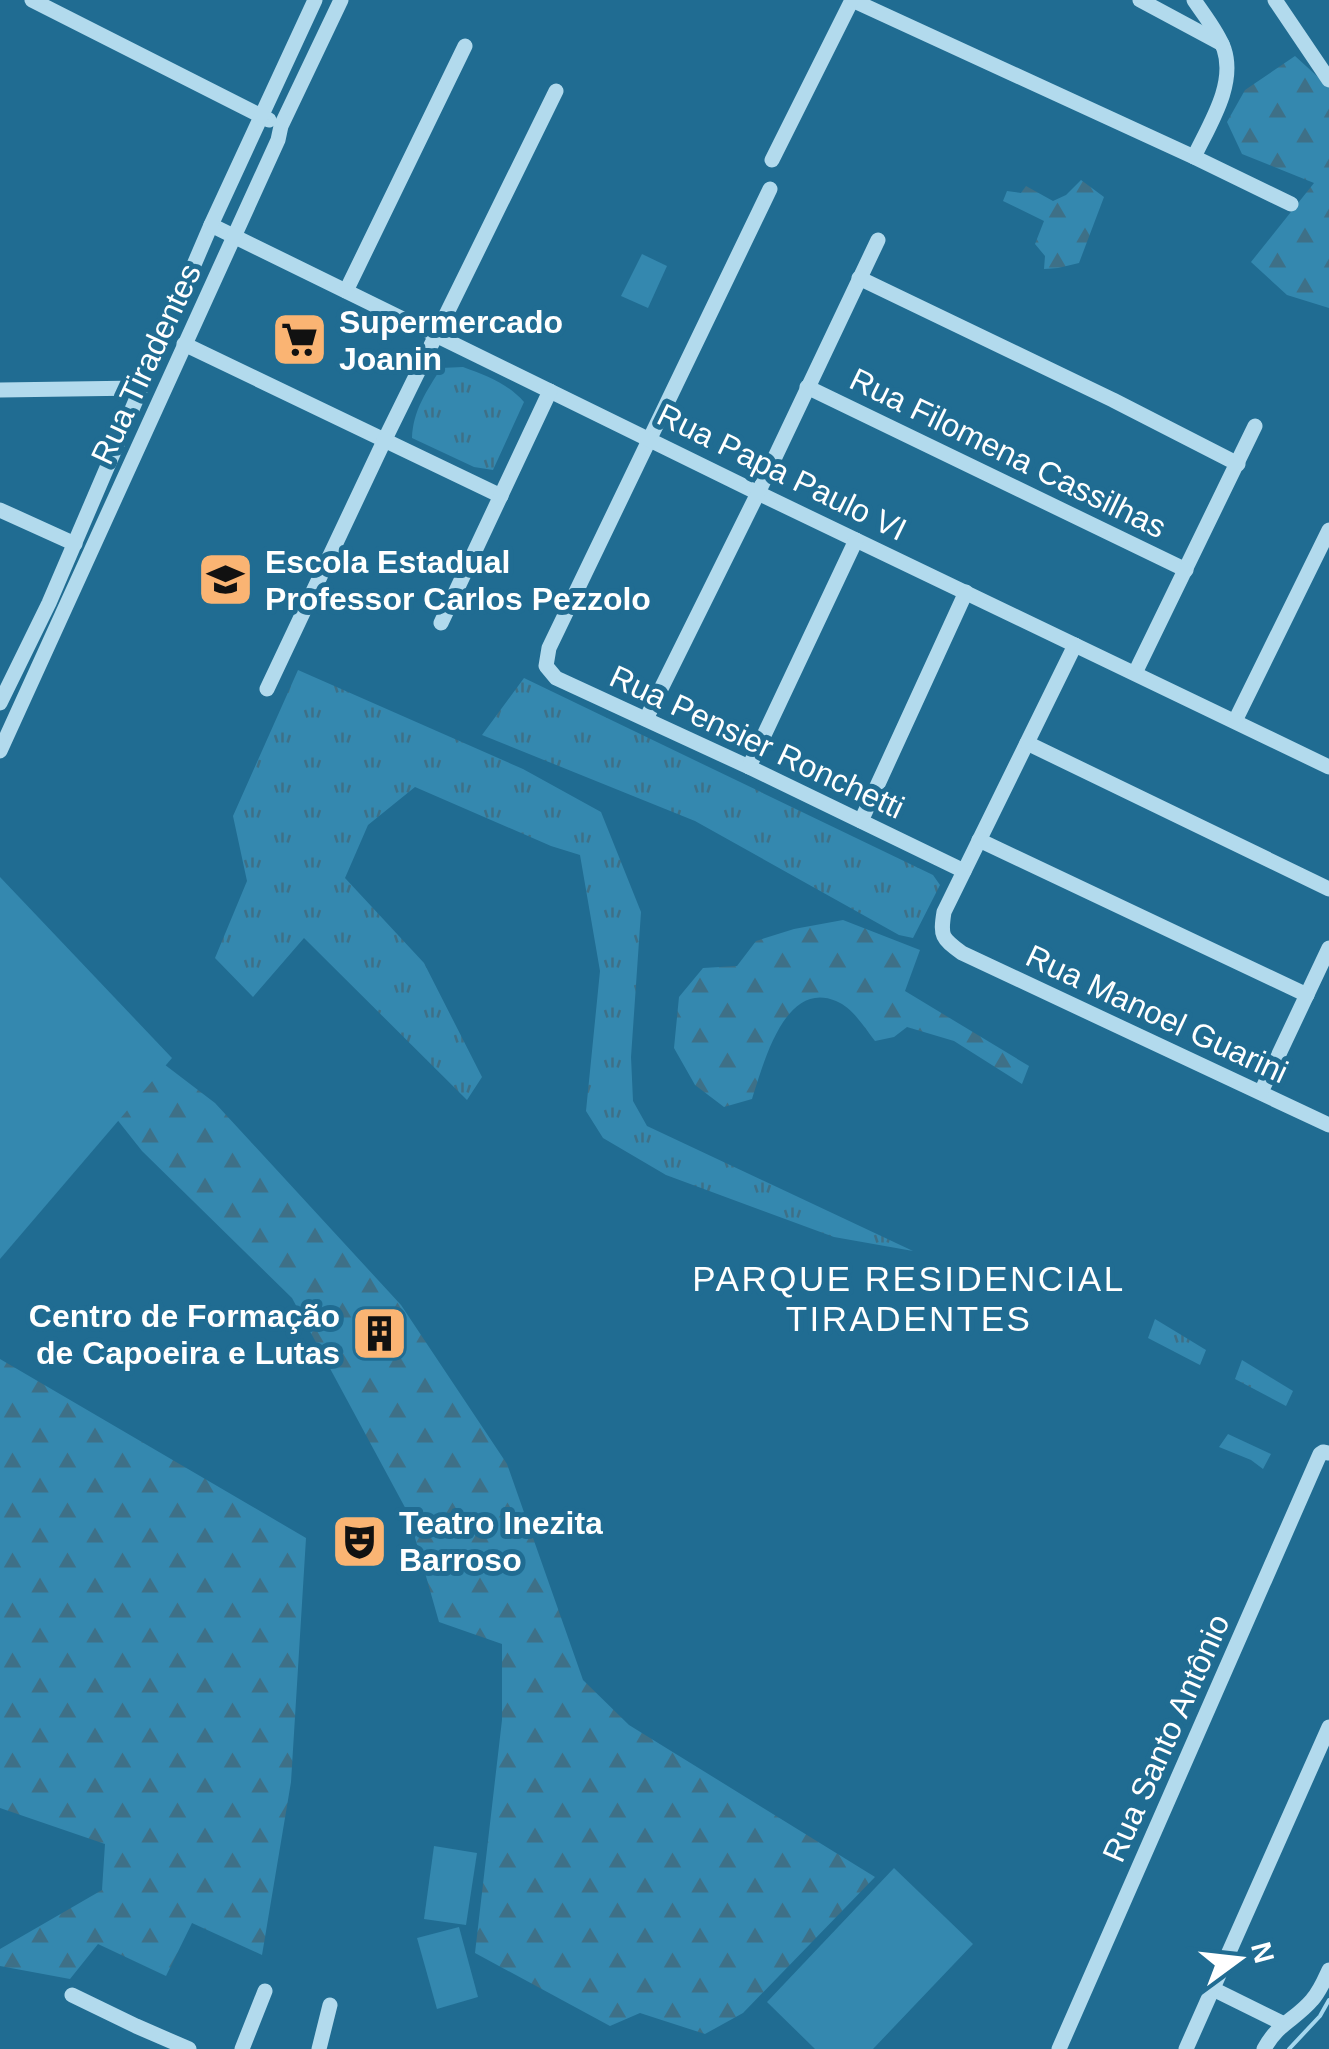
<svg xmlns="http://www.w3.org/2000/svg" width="1329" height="2049" viewBox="0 0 1329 2049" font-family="Arial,sans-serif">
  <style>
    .grass { fill: url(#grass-tufts) }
    .forest { fill: url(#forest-firs) }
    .pitch { fill: #3488af }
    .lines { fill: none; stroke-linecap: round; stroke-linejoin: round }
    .stream { stroke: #a5d8ef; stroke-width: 4 }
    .minor { stroke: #b2daed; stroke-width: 15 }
    .labels { text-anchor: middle; stroke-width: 10; stroke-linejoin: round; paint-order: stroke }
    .poi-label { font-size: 32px; font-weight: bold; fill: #fff; stroke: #206c92; text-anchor: start }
    .street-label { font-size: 32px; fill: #fff; stroke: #206c92 }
    .neighbourhood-label { font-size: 35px; letter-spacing: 2.5px; fill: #fff; stroke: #206c92 }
  </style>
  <defs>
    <pattern id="grass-tufts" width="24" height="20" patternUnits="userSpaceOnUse" patternTransform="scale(2.5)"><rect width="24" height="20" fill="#3488af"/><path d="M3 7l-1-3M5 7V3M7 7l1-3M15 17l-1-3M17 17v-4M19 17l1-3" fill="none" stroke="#3e7087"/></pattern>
    <pattern id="forest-firs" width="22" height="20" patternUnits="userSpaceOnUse" patternTransform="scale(2.5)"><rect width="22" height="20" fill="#3488af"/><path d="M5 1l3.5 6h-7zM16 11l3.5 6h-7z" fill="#3e7087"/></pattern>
  </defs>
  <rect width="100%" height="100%" fill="#206c92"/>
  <g class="grass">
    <path d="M463,367C487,376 507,383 524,402L493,470L474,467L412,438C413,410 427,391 441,368Z"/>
    <path d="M298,670L523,769L601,812L641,912L631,1057L633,1101L647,1126L913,1251L834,1237L666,1175L603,1138L586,1111L600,971L580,855L551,846L415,787L368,825L345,878L424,963L482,1077L467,1100L304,938L253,997L215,958L247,881L233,816Z"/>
    <path d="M524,678L933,875L940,885L913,938L899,935L695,821L482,735Z"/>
    <path d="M1155,1319L1206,1350L1200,1365L1148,1338Z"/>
    <path d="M1242,1360L1293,1391L1286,1406L1235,1379Z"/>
  </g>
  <g class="forest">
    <path d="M1295,56L1329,87V308L1287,295L1251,262L1314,183L1242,154L1227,122L1245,90Z"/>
    <path d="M1081,180L1104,197L1079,263L1058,268L1044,269L1045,256L1035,244L1044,221L1003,201L1007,191L1021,193L1026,186L1053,201L1066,195Z"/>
    <path d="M843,920L920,950L905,991L1029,1066L1022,1084L954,1041L907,1027L894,1037L875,1041C864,1027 853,1008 836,1001C784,979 763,1066 752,1099L724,1107L695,1085L674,1048L679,997L703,968L737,966L756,941L794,929Z"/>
    <path d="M0,939L215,1103L401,1305L507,1464L583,1680L629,1725L875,1877L743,2013L705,2034L640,2013L610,2026L475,1953L502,1720V1644L439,1622L408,1513L292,1298L142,1151L51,1036Z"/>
    <path d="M0,1359L306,1538L291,1782L262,1955L192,1923L166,1976L98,1944L70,1979L0,1966V1949L102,1890L105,1844L0,1808Z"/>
  </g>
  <g class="pitch">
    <path d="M642,254L667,266L648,308L621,296Z"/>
    <path d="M0,877L172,1058L0,1259Z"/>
    <path d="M1228,1434L1271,1454L1263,1469L1251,1460L1219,1447Z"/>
    <path d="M434,1846L477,1853L466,1925L424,1919Z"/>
    <path d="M894,1868L973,1944L873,2049H815L767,2002Z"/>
    <path d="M459,1927L478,1997L437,2009L417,1938Z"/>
  </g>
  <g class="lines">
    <path class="stream" d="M1289,2049L1320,2016L1329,2000"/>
    <g class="minor">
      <path d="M32,0L269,120"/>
      <path d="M852,0L1194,157L1291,204"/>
      <path d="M1140,0L1222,44"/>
      <path d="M1194,0C1204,15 1218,32 1224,49C1236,85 1209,125 1194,157"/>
      <path d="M1275,0L1329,80"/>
      <path d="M772,160L852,0"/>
      <path d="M770,189L549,648L546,666L556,678L749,767L964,871"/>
      <path d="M211,225L758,493L1329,767"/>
      <path d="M859,278L1113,400L1238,464"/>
      <path d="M346,291L465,46"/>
      <path d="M184,344L501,496"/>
      <path d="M807,387L1186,570"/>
      <path d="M0,390L141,388"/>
      <path d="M0,510L75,544"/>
      <path d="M441,623L550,391"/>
      <path d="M1075,645L944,912C940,937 942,938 962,953L1329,1125"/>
      <path d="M1135,673L1255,426"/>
      <path d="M267,689L385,439L556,91"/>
      <path d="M0,703L49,603L211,225L315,0"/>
      <path d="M646,719L758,493L878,240"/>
      <path d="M1235,721L1329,530"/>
      <path d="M1027,743L1329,889"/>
      <path d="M0,751L278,140L281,126L341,0"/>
      <path d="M749,767L856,540"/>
      <path d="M861,821L966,592"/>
      <path d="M979,840L1307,995"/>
      <path d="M1261,1092L1329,948"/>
      <path d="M1213,1989L1282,2023"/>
      <path d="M72,1995L136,2026L189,2049"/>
      <path d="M242,2049L265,1991"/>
      <path d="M319,2049L330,2005"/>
      <path d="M1059,2049L1320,1454L1323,1452L1329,1453"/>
      <path d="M1186,2049L1329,1727"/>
      <path d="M1264,2049C1278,2023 1295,2020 1312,2000C1320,1991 1324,1981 1329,1970"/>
    </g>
  </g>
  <defs>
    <symbol id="supermarket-square" viewBox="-11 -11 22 22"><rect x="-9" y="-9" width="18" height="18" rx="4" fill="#fab473" stroke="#206c92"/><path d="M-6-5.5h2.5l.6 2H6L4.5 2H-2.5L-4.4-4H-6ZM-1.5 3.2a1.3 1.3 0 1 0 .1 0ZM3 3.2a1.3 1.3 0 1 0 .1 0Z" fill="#111"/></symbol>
    <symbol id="school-square" viewBox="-11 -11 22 22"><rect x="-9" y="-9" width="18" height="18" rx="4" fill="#fab473" stroke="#206c92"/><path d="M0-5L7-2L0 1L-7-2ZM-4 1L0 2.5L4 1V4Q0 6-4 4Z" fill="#111"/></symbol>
    <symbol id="building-square" viewBox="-11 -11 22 22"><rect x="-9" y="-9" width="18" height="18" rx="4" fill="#fab473" stroke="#206c92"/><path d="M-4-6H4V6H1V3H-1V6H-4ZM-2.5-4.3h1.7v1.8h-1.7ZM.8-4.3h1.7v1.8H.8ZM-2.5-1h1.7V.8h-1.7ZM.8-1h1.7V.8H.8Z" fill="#111"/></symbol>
    <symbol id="theatre-square" viewBox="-11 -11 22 22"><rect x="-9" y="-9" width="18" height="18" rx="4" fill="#fab473" stroke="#206c92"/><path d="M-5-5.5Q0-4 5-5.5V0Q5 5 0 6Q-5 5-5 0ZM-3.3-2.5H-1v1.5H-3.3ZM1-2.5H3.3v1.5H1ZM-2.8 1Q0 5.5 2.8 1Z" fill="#111"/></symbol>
  </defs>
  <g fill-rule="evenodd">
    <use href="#supermarket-square" x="268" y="308" width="63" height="63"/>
    <use href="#school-square" x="194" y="548" width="63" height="63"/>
    <use href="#building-square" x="348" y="1302" width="63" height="63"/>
    <use href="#theatre-square" x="328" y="1510" width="63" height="63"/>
  </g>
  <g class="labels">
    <g class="poi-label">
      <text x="339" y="333">Supermercado<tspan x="339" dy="37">Joanin</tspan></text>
      <text x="265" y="573">Escola Estadual<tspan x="265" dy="37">Professor Carlos Pezzolo</tspan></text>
      <text x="340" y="1327" text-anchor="end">Centro de Formação<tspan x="340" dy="37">de Capoeira e Lutas</tspan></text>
      <text x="399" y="1534">Teatro Inezita<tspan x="399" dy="37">Barroso</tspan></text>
    </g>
    <g class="street-label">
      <text transform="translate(146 364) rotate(-65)" y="11">Rua Tiradentes</text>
      <text transform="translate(1008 453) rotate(26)" y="11">Rua Filomena Cassilhas</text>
      <text transform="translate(782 472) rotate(26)" y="11">Rua Papa Paulo VI</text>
      <text transform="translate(757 742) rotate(25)" y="11">Rua Pensier Ronchetti</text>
      <text transform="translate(1157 1014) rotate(25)" y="11">Rua Manoel Guarini</text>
      <text transform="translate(1166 1738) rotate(-66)" y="11">Rua Santo Antônio</text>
    </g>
    <g class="neighbourhood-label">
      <text x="909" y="1291">PARQUE RESIDENCIAL<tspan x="909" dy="40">TIRADENTES</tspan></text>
    </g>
  </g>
  <g transform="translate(1239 1959) rotate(75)" stroke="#206c92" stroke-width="8" paint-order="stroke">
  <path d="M0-8L18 38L0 25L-18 38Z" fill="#ffffff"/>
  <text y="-15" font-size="28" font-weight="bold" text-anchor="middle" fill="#ffffff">N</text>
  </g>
</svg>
